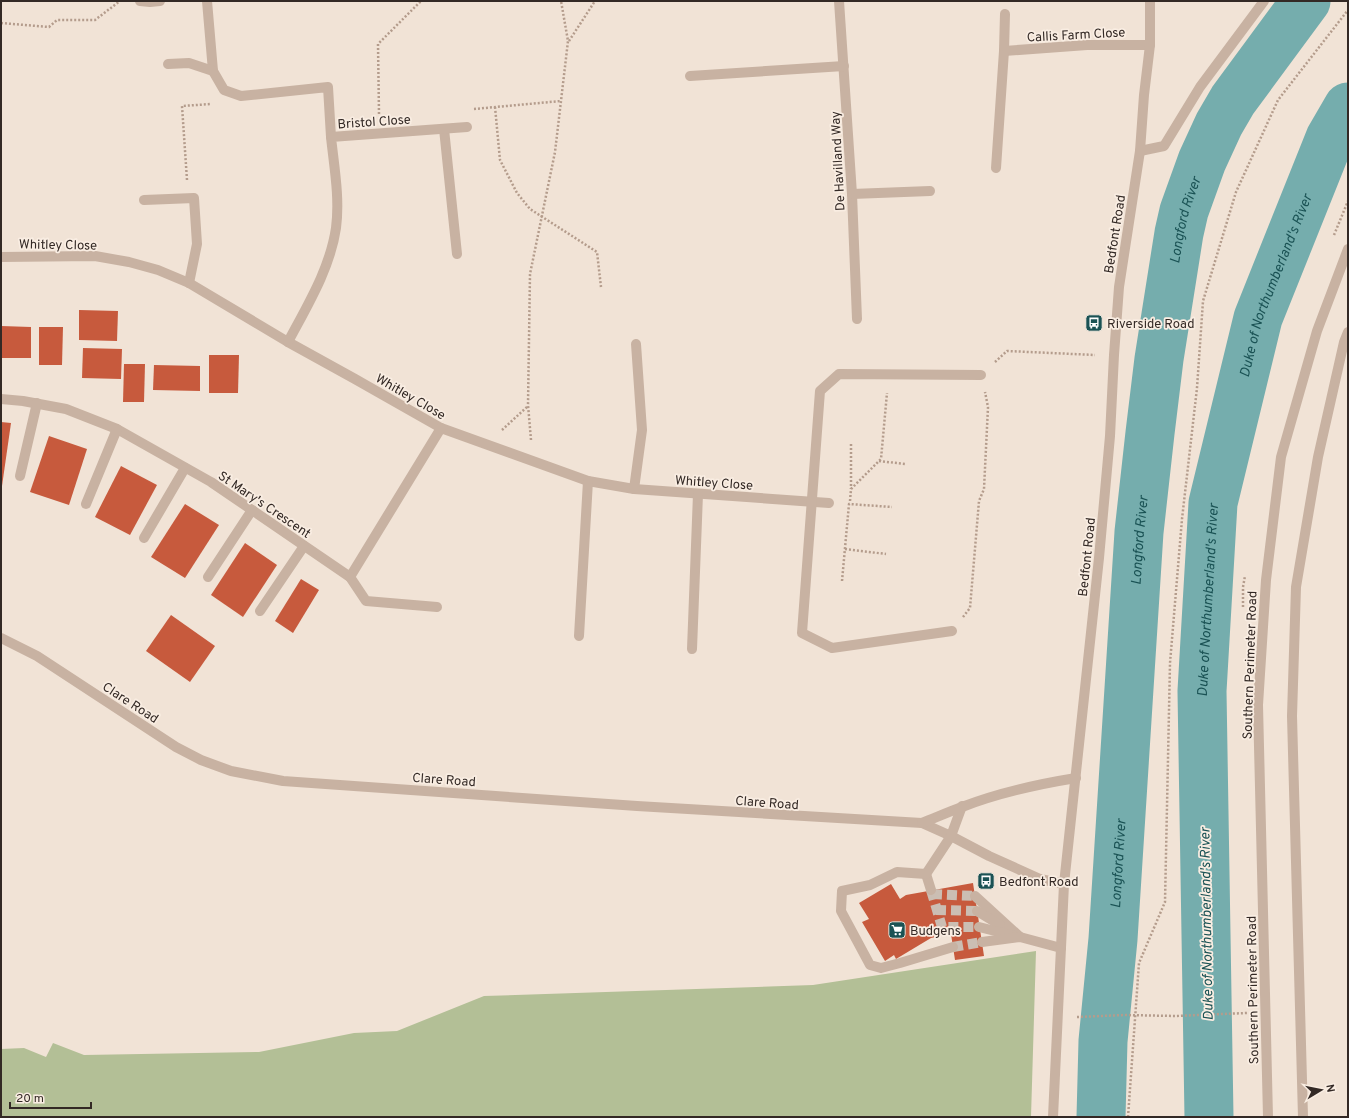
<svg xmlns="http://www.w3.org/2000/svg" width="1349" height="1118" viewBox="0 0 1349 1118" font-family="Overpass,sans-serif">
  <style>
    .green { fill: #b3bf96 }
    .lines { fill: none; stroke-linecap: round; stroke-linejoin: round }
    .river { stroke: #75adad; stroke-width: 49 }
    .building { fill: #c75a3d }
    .minor-tunnel { stroke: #cbbeb3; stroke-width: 10; stroke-dasharray: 10 5; stroke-linecap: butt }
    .path { stroke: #b49c8c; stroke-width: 2.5; stroke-dasharray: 2 2; stroke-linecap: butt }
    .minor { stroke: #c8b2a2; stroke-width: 10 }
    .labels { text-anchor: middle; stroke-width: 3.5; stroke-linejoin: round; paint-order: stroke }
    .street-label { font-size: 13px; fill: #332925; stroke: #f9ede2 }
    .poi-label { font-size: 13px; fill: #332925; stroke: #f9ede2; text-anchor: start }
    .water-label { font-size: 14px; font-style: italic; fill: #1a5254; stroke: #f9ede2 }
  </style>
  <rect width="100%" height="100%" fill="#f1e3d6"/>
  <path class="green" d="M1036,951L1031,1117H1V1049L24,1048L46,1057L53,1043L84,1055L259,1052L354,1033L397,1031L484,996L813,985Z"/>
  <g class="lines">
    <g class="river">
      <path id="s1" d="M1101,1117L1103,1041L1113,939L1139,532L1150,433L1159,359L1179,233L1184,211L1202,161L1219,124L1233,100L1306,1"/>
      <path id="s2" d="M1209,1117L1202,691L1213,503L1258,318L1330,138L1348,107"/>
    </g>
  </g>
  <g class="building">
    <path d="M79,310L118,311L117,341L79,340Z"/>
    <path d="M1,326L31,327V358H1Z"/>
    <path d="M39,327H63L62,365H39Z"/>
    <path d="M83,348L122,349L121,379L82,378Z"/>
    <path d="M209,355H239L238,393H209Z"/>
    <path d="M124,364H145L144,402H123Z"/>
    <path d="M154,365L200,366V391L153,390Z"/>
    <path d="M1,422L11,423L2,486H1Z"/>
    <path d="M49,436L87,449L69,505L30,492Z"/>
    <path d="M121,466L157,485L130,535L95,517Z"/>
    <path d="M185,504L219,525L185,578L151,557Z"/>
    <path d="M245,543L277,565L243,617L211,595Z"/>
    <path d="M301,579L319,590L293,633L275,621Z"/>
    <path d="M171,615L215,646L190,682L146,651Z"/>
    <path d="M973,883L984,956L955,960L951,934L931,938L896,959L894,955L885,961L862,922L869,919L859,903L891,884L900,899L906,895Z"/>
  </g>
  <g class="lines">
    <g class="minor-tunnel">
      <path d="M931,890L942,927H979"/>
      <path d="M932,894L975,896"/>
      <path d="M936,910L977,911"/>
      <path d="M953,947L982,942"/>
    </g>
    <g class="path">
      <path d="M1,23L49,27L57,20H95L120,1"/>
      <path d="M569,41L595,1"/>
      <path d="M495,107L500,160L517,193L530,209L597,252L601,287"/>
      <path d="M474,109L561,101"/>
      <path d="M379,114L378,44L421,1"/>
      <path d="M187,180L182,106L211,104"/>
      <path d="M1334,235L1348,201"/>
      <path d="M995,362L1007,351L1095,355"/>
      <path d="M502,430L528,406"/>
      <path d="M531,440L528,405L530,274L555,152L568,41L561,1"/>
      <path d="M851,444V489"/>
      <path d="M879,461L905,464"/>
      <path d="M850,501L851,489L881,459L887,393"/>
      <path d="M845,549L886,554"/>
      <path d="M842,581L849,504L892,507"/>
      <path d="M1243,607V587L1245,576"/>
      <path d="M963,617L970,608L979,501L984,489L988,407L985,392"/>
      <path d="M1077,1017L1124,1015L1176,1016L1247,1013"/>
      <path d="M1128,1117L1139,963L1165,902L1170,663L1182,519L1197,388L1203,301L1236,192L1278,100L1348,10"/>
    </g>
    <g class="minor">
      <path d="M140,1L150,2L160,1"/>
      <path d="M207,1L213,71L224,90L241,96L328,87L331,137"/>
      <path d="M839,1L852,194L857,319"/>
      <path d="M1004,51L1087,45H1150"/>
      <path d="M168,64L189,63L213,71"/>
      <path d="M690,76L844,66"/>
      <path d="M444,129L457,254"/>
      <path d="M1140,151L1164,146L1200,87L1264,1"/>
      <path d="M996,168L1004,51L1005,14"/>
      <path d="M852,194L930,191"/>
      <path d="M144,200L194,198L197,244L189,283"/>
      <path d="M1,257L95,256L129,262L158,270L189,283L288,342L355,379L441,428L588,481L634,489L829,503"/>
      <path d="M288,342C307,306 330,269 336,228C340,198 334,166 331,137L467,127"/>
      <path d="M1,399L23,401L66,409L117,429L211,482L350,577L441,428"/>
      <path d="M20,476L37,403"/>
      <path d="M634,489L642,430L636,344"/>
      <path d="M86,504L117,429"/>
      <path d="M144,538L185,468"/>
      <path d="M208,577L252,510"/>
      <path d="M350,577L366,601L437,607"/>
      <path d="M260,611L304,546"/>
      <path d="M952,631L832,648L802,633L820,391L839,374L981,375"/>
      <path d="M579,636L588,481"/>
      <path d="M1,638L37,656L176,747L201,760L231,771L283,781L637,806L922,823L951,836L989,856L1040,879L1064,884"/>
      <path d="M692,649L698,494"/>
      <path d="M922,823C935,818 948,812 962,807C998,793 1039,784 1076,778"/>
      <path d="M926,874L931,890"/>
      <path d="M975,896L1020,937"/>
      <path d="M977,911L1000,925"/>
      <path d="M979,927L1015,936"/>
      <path d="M982,942L1020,937L1061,948"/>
      <path d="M953,947L900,963L881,968L870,965L841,911L842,891L870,885L897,872L926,874L951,836L962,806"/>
      <path d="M1053,1117L1064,884L1099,558L1110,436L1114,355L1119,287L1140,151L1144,95L1150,45V1"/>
      <path d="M1268,1117L1258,705L1266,580L1281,457L1317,331L1348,249"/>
      <path d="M1303,1117L1292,716L1296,587L1318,457L1344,342L1348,332"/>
    </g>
  </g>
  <defs>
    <symbol id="bus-square" viewBox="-11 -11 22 22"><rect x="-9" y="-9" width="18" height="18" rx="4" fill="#1a5254" stroke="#f9ede2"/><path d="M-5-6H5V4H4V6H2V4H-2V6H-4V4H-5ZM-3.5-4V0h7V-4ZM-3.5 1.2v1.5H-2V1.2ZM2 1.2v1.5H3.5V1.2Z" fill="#fff"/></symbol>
    <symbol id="supermarket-square" viewBox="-11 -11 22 22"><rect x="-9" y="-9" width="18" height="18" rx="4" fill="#1a5254" stroke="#f9ede2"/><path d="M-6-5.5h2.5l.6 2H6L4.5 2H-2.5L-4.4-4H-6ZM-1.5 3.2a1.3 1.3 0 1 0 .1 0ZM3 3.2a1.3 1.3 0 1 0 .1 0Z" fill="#fff"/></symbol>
  </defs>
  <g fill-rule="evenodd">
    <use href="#bus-square" x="1084" y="313" width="20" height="20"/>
    <use href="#bus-square" x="976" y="871" width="20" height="20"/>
    <use href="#supermarket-square" x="887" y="920" width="20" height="20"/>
  </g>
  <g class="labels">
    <g class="street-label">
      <text transform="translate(1076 34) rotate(-3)" y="5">Callis Farm Close</text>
      <text transform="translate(374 121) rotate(-4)" y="5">Bristol Close</text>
      <text transform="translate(837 161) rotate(-93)" y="5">De Havilland Way</text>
      <text transform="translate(1114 234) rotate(-81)" y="5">Bedfont Road</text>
      <text transform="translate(58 244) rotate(1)" y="5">Whitley Close</text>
      <text transform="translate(411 396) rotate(30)" y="5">Whitley Close</text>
      <text transform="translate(714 482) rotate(4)" y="5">Whitley Close</text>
      <text transform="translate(265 504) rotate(34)" y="5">St Mary's Crescent</text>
      <text transform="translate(1086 557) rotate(-84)" y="5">Bedfont Road</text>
      <text transform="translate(1249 665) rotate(-88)" y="5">Southern Perimeter Road</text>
      <text transform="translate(131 702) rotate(33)" y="5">Clare Road</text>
      <text transform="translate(444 779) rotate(4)" y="5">Clare Road</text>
      <text transform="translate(767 802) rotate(4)" y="5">Clare Road</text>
      <text transform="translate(1252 990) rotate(-91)" y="5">Southern Perimeter Road</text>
    </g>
    <g class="poi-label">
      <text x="1107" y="328">Riverside Road</text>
      <text x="999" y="886">Bedfont Road</text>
      <text x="910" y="935">Budgens</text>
    </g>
    <g class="water-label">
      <text dy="5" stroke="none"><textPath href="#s1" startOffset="902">Longford River</textPath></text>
      <text dy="5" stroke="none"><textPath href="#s2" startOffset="841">Duke of Northumberland's River</textPath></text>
      <text dy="5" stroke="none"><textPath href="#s1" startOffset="578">Longford River</textPath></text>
      <text dy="5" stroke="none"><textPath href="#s2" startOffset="517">Duke of Northumberland's River</textPath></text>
      <text dy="5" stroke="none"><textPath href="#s1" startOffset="254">Longford River</textPath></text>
      <text transform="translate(1206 924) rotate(-91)" y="5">Duke of Northumberland's River</text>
    </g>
  </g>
  <rect width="1349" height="1118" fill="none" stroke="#332925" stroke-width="4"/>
  <g transform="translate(1321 1090) rotate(80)" stroke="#f9ede2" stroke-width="3" paint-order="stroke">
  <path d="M0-3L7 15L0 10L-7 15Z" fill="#332925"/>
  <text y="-6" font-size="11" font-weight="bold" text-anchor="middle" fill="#332925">N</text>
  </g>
  <path d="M10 1102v6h81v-6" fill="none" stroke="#332925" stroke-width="2"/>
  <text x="16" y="1102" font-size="12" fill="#332925" stroke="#f9ede2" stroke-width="3" paint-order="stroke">20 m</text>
</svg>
